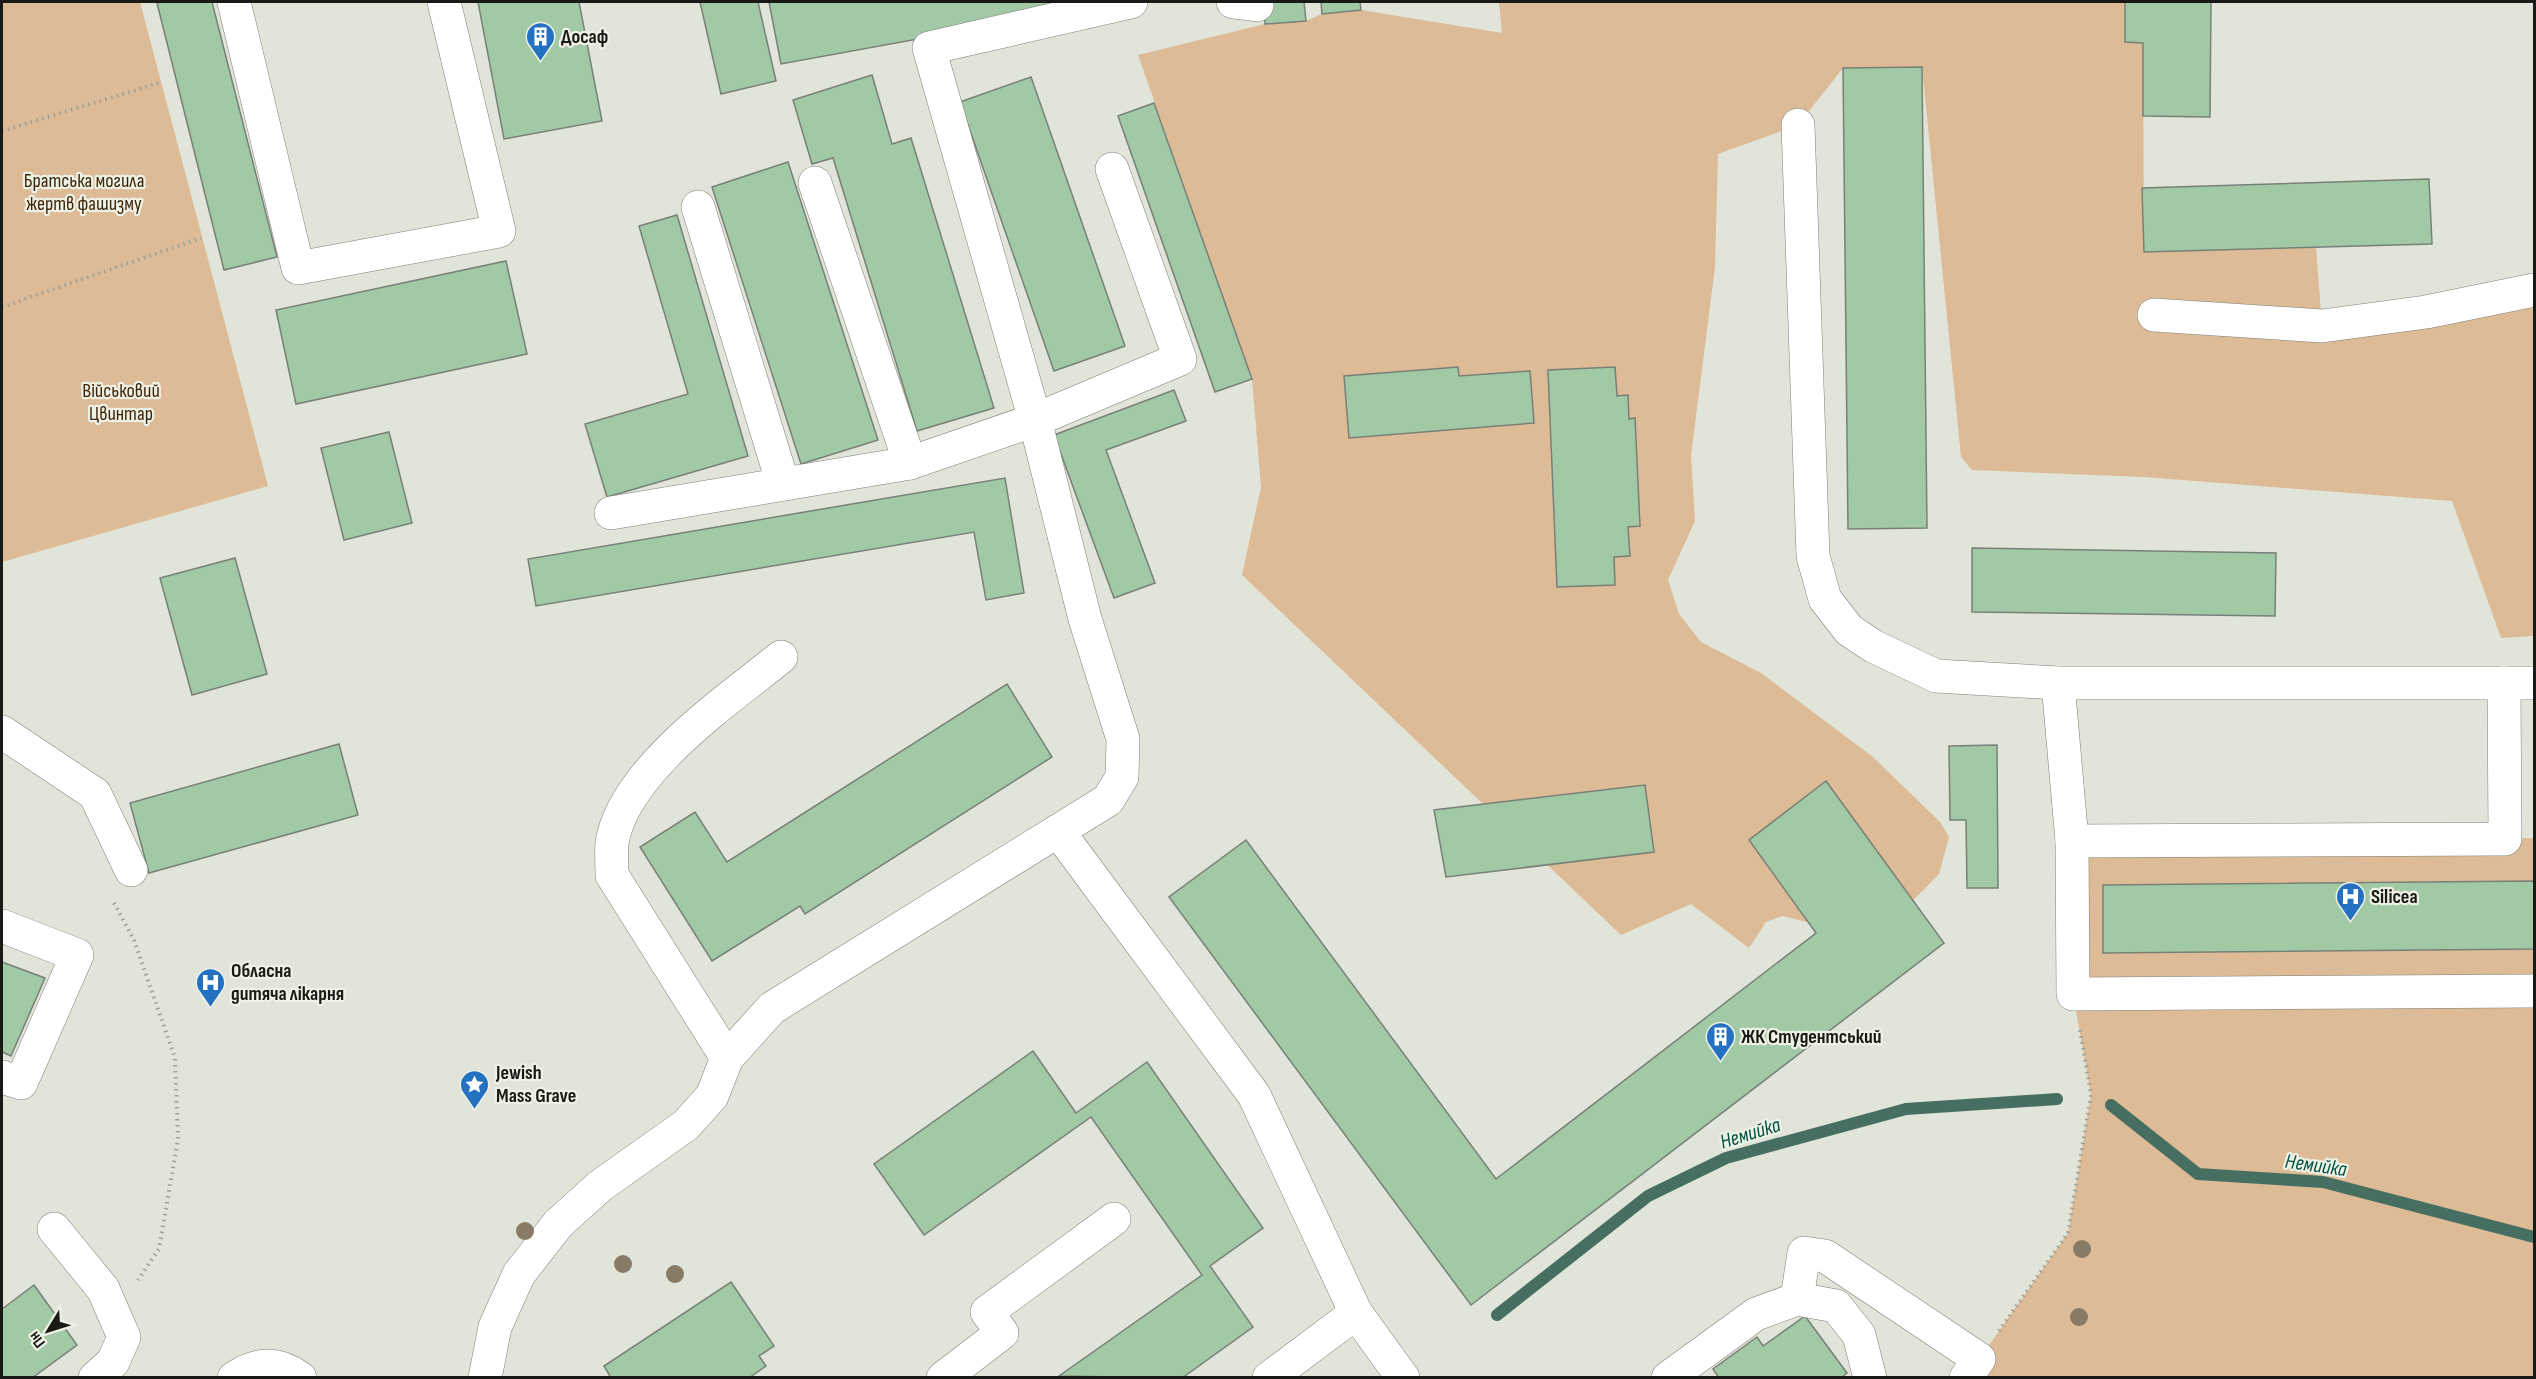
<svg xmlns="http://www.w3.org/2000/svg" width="2536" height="1379" viewBox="0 0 2536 1379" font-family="'Sofia Sans Condensed',sans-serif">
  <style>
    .green { fill: #ddbb97 }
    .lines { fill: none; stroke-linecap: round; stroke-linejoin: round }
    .stream { stroke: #466e61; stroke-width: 12 }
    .building { fill: #a2c9a5; stroke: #788078; stroke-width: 1.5 }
    .minor-casing { stroke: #7e8177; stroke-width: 34 }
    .path { stroke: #9da096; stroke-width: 4; stroke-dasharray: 1.5 4.5; stroke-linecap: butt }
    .minor { stroke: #fff; stroke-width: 33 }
    .tree { fill: #877b65 }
    .labels { text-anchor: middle; stroke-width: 4.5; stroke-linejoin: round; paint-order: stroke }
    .poi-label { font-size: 20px; font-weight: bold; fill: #191a16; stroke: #eef1e6; text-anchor: start }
    .park-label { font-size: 20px; fill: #3e2507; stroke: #eef1e6 }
    .water-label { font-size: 21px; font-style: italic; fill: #005241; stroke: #eef1e6 }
  </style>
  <rect width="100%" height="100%" fill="#e1e4d8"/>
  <g class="green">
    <path d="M2,2H140L268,486L2,562Z"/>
    <path d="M1499,2H2125V42L2143,43L2144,252L2316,247L2322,326L2534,290V636L2501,638L2452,501L2144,477L1972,470L1961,457L1922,67L1843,68L1798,125L1718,154L1715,267L1691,456L1695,521L1668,580L1679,614L1701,642L1761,673L1873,757L1940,822L1949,837L1939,874L1884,930L1831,928L1783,916L1766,922L1749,948L1691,904L1621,935L1242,575L1261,487L1252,379L1138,55L1265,24L1306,21L1322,14L1361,10L1502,33Z"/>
    <path d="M2534,838V1377L1966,1378L2068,1233L2091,1095L2073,994L2072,841Z"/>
  </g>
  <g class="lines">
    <g class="stream">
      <path d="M2111,1105L2198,1174L2323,1182L2534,1237"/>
      <path d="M1497,1315L1648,1196L1726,1158L1906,1109L2057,1099"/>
    </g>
  </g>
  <g class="building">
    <path d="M162,2H212L277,257L224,270L157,3Z"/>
    <path d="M478,2H579L602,121L504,139Z"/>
    <path d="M700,2H758L776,81L721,94Z"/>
    <path d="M769,2H1116V3L781,64Z"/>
    <path d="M1264,2H1304L1306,21L1265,24Z"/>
    <path d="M1321,2H1360L1361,10L1322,14Z"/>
    <path d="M2125,2H2211L2210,117L2143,116V43L2125,42Z"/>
    <path d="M1922,67L1927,528L1848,529L1843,68Z"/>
    <path d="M872,75L892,144L911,138L994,408L917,431L833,158L812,164L793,100Z"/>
    <path d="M1031,77L1125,346L1054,371L960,102Z"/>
    <path d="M1154,103L1252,379L1215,392L1118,116Z"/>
    <path d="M788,162L878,440L801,464L712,187Z"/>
    <path d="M2429,179L2432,244L2144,252L2142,188Z"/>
    <path d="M677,215L748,456L607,497L585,424L688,394L639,226Z"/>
    <path d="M506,261L527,354L296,404L276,310Z"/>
    <path d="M1458,367L1459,376L1530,371L1534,423L1349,438L1344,376Z"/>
    <path d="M1615,367L1617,396L1628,395L1629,419L1635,418L1640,526L1628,527L1630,556L1614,557L1615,585L1557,587L1548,370Z"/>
    <path d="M1174,390L1186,421L1106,450L1155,583L1114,598L1054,435Z"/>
    <path d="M389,432L412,523L344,540L321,448Z"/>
    <path d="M1005,478L1024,593L986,600L974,532L536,606L528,559Z"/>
    <path d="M1972,548L2276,553L2275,616L1972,612Z"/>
    <path d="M235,558L267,674L192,695L160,578Z"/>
    <path d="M1007,684L1052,757L805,914L800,906L712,961L640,847L695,812L727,862Z"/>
    <path d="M339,744L358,815L149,873L130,803Z"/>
    <path d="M1997,745L1998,888H1967L1966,820H1950L1949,746Z"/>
    <path d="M1826,781L1944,943L1471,1305L1169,897L1246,840L1496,1179L1816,933L1749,840Z"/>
    <path d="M1645,785L1654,852L1446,877L1434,810Z"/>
    <path d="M2534,881V949L2103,953V885Z"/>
    <path d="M2,962L45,978L11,1056L2,1052Z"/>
    <path d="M1033,1051L1076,1113L1147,1062L1263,1228L1210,1266L1253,1327L1182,1378L1059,1376L1202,1275L1091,1117L924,1235L874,1164Z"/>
    <path d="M731,1282L774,1346L759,1356L766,1366L749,1378H611L604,1366Z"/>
    <path d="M34,1285L77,1345L32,1378H2V1309Z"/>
    <path d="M1805,1316L1847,1373L1841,1378H1719L1713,1369L1757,1337L1763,1346Z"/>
  </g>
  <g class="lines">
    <defs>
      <g id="minor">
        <path d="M234,2L298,268L499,231L444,2"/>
        <path d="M1233,2L1257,5"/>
        <path d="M1798,125L1813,556L1825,599L1849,630L1873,646L1936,676L2058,683"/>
        <path d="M815,183L910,463L1035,420L1180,359L1112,169"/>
        <path d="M698,207L783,484"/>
        <path d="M2154,315L2322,326L2426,312L2534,290"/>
        <path d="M611,513L910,463"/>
        <path d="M2534,683H2058L2072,841L2073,994L2534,991"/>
        <path d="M2,732L95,794L131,870"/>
        <path d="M1058,831L1254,1095L1356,1313"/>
        <path d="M2072,841L2505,839L2504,683"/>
        <path d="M2,926L77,955L21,1083L2,1077"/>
        <path d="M727,1058L612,875C612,865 611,853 612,843C623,771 728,700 781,657"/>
        <path d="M54,1229L103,1289L124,1337L113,1362L95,1378"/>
        <path d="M1797,1299L1804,1253L1825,1256L1979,1359L1966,1378"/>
        <path d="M234,1378C257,1363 277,1361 300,1378"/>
        <path d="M485,1378L495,1327L519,1274L558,1224L600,1186L686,1125L712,1096L727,1058L772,1008L1108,800L1122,777L1123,739L1085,619L1035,420L929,48L1131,2"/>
        <path d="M943,1378L1002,1333L987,1312L1114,1219"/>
        <path d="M1269,1378L1356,1313L1403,1378"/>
        <path d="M1668,1378L1756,1314L1797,1299L1836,1306L1859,1335L1870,1378"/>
      </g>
    </defs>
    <use href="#minor" class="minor-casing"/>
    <g class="path">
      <path d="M2,131L159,83"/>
      <path d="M2,307L201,238"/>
      <path d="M114,903L134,940L175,1058L178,1139L159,1249L138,1280"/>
      <path d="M1999,1331L2068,1233L2091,1095L2080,1030"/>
    </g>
    <use href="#minor" class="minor"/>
  </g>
  <g class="tree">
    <circle cx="525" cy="1231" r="9"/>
    <circle cx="2082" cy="1249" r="9"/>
    <circle cx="623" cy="1264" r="9"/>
    <circle cx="675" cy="1274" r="9"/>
    <circle cx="2079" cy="1317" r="9"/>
  </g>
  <defs>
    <symbol id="building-pin" viewBox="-11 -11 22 30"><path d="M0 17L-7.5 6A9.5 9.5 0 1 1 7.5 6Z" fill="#2371c0" stroke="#eef1e6"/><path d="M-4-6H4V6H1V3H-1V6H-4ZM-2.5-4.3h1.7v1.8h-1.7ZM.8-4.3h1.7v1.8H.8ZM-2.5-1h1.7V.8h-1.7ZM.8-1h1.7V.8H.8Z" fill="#fff"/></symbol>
    <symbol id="hospital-pin" viewBox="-11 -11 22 30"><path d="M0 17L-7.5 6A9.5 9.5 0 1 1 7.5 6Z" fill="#2371c0" stroke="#eef1e6"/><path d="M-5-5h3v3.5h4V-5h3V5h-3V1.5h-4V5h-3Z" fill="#fff"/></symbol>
    <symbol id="sight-pin" viewBox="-11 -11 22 30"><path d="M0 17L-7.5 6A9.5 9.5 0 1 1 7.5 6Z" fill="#2371c0" stroke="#eef1e6"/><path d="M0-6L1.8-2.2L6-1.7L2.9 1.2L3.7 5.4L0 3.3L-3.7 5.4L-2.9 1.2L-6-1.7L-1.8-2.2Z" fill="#fff"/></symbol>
  </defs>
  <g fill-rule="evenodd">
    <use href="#building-pin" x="524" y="20" width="33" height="45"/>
    <use href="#hospital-pin" x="2334" y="880" width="33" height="45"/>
    <use href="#hospital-pin" x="194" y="966" width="33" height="45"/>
    <use href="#building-pin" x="1704" y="1020" width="33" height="45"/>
    <use href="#sight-pin" x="458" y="1068" width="33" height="45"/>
  </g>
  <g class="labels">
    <g class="poi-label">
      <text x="561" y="43">Досаф</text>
      <text x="2371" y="903">Silicea</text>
      <text x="231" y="977">Обласна<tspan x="231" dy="23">дитяча лікарня</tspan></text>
      <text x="1741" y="1043">ЖК Студентський</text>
      <text x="496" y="1079">Jewish<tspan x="496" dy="23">Mass Grave</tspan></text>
    </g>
    <g class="park-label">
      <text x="84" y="187">Братська могила<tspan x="84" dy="23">жертв фашизму</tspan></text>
      <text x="121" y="397">Військовий<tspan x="121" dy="23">Цвинтар</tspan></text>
    </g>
    <g class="water-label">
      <text transform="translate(1750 1133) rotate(-17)" y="7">Немийка</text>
      <text transform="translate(2316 1165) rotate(8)" y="7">Немийка</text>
    </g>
  </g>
  <rect width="2536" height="1379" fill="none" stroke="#191a16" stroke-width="6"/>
  <g transform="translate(48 1331) rotate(232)" stroke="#eef1e6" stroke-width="4.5" paint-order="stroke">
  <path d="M0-4.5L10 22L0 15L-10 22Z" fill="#191a16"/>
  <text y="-9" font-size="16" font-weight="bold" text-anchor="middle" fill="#191a16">Пн</text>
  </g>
</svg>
